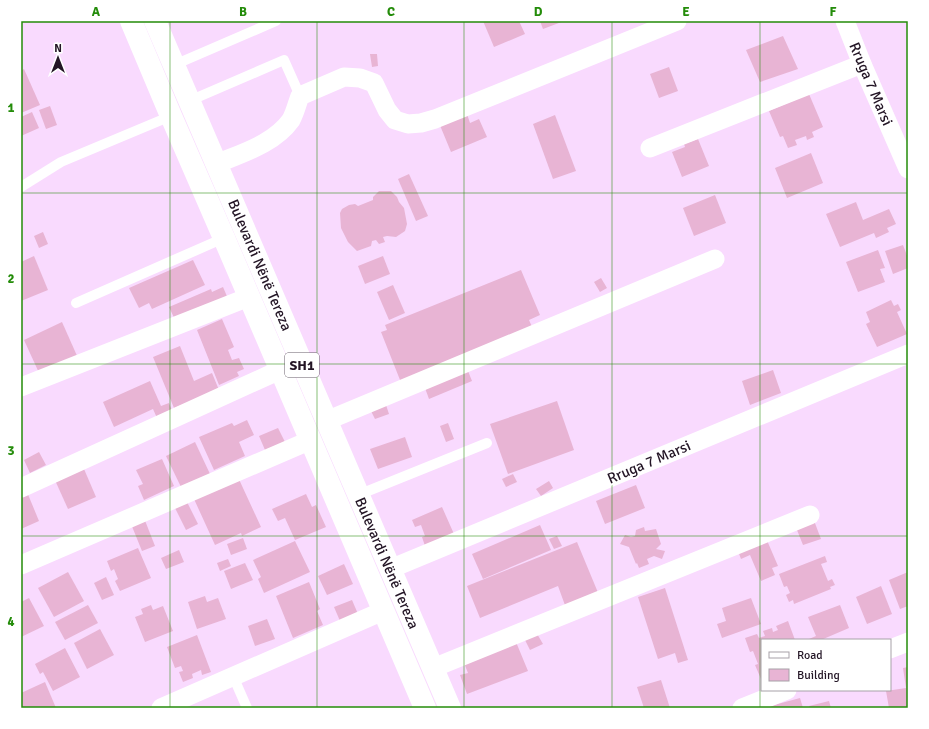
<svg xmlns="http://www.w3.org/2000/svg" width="929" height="729" viewBox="0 0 929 729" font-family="Signika,sans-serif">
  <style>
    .building { fill: #e8b4d4 }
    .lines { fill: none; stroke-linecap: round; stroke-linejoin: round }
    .lane { stroke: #fff; stroke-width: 10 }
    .street { stroke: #fff; stroke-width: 19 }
    .primary { stroke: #fff; stroke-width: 22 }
    .grid { fill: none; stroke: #248c0a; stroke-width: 1; stroke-opacity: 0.55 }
    .labels { text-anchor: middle; stroke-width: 4; stroke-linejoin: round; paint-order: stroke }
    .shield { fill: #fff; stroke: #655b66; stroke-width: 1 }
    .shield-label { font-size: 14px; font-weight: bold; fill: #231525 }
    .street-label { font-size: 15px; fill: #231525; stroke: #fff }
    .neatline { fill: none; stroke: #248c0a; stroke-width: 1.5 }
    .grid-label { font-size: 13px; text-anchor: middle; font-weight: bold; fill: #248c0a }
  </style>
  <rect width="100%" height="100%" fill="#f9dafe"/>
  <g class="building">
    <path d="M483,21H519L525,34L494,47Z"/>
    <path d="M540,21H564L543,29Z"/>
    <path d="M783,36L798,69L760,82L746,50Z"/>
    <path d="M370,54H377L378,66L372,67Z"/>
    <path d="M669,67L678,91L659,98L650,74Z"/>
    <path d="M24,69L40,105L21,113V71Z"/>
    <path d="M809,94L823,127L812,132L814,137L807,140L806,136L795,140L797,145L788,148L783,136L780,137L769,111Z"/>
    <path d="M50,106L57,125L46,129L39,110Z"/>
    <path d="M466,111L470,123L479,119L487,137L451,152L439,123Z"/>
    <path d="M32,112L39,128L21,136V117Z"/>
    <path d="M555,115L576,171L553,179L533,124Z"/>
    <path d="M698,139L709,166L682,177L672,152L685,147L684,144Z"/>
    <path d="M811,153L823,183L787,198L775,168Z"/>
    <path d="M409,174L428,216L416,221L398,179Z"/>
    <path d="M379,191H391L397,197L399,202L404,208L407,224L405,231L396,237L387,236L383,237L385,242L379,244L376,240L372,241L371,246L357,251L348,242L341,228L340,213L342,209L349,205L355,204L358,206L373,200V197Z"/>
    <path d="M715,195L726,223L694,236L683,208Z"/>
    <path d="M856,202L863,220L889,209L896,224L887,228L889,232L876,238L874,233L840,247L826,214Z"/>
    <path d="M43,232L48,244L39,248L34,236Z"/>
    <path d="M903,245L908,258V268L893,274L885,251Z"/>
    <path d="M878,250L885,268L880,269L885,282L858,292L846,262Z"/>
    <path d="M34,256L48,290L21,301V262Z"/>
    <path d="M383,256L390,274L365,284L358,266Z"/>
    <path d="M193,260L205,285L152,309L149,303L139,308L129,288Z"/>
    <path d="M521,270L540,315L529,320L533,329L402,385L381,332L387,330L385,325Z"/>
    <path d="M601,278L607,288L600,292L594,282Z"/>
    <path d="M393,285L405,313L389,320L377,292Z"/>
    <path d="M223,287L229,301L177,324L169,307L211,289L212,292Z"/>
    <path d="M891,300L894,306L898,304L901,310L897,312L907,334L877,347L866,324L870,322L866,312Z"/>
    <path d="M222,319L234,347L228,350L232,360L239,358L244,369L237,372L239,376L219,385L197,330Z"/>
    <path d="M62,322L78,358L40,375L24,340Z"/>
    <path d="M180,346L194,381L212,373L219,390L174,408L153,357Z"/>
    <path d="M773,370L781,393L750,405L742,381Z"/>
    <path d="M468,371L472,381L429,399L425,388Z"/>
    <path d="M150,381L161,406L169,403L172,411L157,418L153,409L114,427L103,402Z"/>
    <path d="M557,401L574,450L508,474L490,424Z"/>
    <path d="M386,405L389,414L375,419L371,411Z"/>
    <path d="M247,420L254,435L239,442L245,456L214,470L199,437L232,423L234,426Z"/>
    <path d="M448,423L454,439L446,442L440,426Z"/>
    <path d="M278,428L285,442L265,450L259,436Z"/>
    <path d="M405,437L412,457L378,469L370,449Z"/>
    <path d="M195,442L210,474L181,487L166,456Z"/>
    <path d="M39,452L46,465L30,473L24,460Z"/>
    <path d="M162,459L174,486L144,500L138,486L143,484L136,470Z"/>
    <path d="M84,469L96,497L68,509L54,478Z"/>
    <path d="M513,474L517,482L506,487L502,479Z"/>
    <path d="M237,475L261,527L242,536L241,533L215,545L194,499Z"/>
    <path d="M549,481L553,488L541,496L536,489Z"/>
    <path d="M636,485L645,508L605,524L596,501Z"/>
    <path d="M27,492L39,521L21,529V494Z"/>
    <path d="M306,494L312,507L316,505L326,527L295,540L285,518L278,521L272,509Z"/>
    <path d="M186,500L198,524L186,530L174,506Z"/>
    <path d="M442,507L454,534L425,546L422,537L425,536L421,525L415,527L412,520Z"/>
    <path d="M144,518L155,546L142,551L131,524Z"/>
    <path d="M813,518L821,539L803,545L795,525Z"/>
    <path d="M540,525L551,550L483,579L472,554Z"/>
    <path d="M644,527L645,531L656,529L661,544L656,549L665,551L662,559L654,556L647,559L649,564L639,568L637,563L636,564L629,547L620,544L625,535L631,537L635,536L636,530Z"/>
    <path d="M557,536L562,546L554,549L549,539Z"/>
    <path d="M243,538L247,549L231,555L227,544Z"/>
    <path d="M766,538L778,566L772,568L775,575L761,581L750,555L741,559L738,551Z"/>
    <path d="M295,541L310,572L264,593L258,579L261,577L253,560Z"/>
    <path d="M577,542L599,595L566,608L558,586L480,618L467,586Z"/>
    <path d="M138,548L151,578L120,591L115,581L118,579L114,569L111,571L107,561Z"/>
    <path d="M179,550L184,562L166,569L161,558Z"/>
    <path d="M825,556L827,562L821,564L828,581L832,579L835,585L830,587L831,589L794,604L793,600L789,602L786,595L790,593L787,586L784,587L779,574Z"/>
    <path d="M228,559L231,566L220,571L217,563Z"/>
    <path d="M245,563L253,580L231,589L224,571Z"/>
    <path d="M344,564L353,584L327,595L318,576Z"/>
    <path d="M68,572L84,601L54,617L38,588Z"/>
    <path d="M908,572V606L900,609L889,580Z"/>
    <path d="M106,577L114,595L102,600L94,583Z"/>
    <path d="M309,582L320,609L317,611L323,625L293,638L276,596Z"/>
    <path d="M881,586L892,614L867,624L856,597Z"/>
    <path d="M665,588L688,660L678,663L675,653L658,659L638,597Z"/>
    <path d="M205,596L207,602L218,598L226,619L197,629L188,602Z"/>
    <path d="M29,598L44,626L21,637V602Z"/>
    <path d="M751,598L761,624L722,638L717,624L726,621L722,608Z"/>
    <path d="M352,600L358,614L340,621L334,607Z"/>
    <path d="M88,605L98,623L65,640L55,622Z"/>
    <path d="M151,605L153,610L163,606L173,631L145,642L135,617L143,614L141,609Z"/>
    <path d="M840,605L849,628L821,640H810L809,639L816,636L808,617Z"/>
    <path d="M267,619L275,639L255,646L248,626Z"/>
    <path d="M788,621L795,640H762V679H761L755,665L758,664L753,651L750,652L745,638L757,634L759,638L765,636L763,631L772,628L773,632L778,630L776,626Z"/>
    <path d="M100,629L114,655L87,669L74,643Z"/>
    <path d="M536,632L543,644L530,650L524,638Z"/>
    <path d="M197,635L211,672L202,675L201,670L192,674L193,678L183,682L179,672L183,671L181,666L175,668L167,647Z"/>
    <path d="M516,642L528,671L467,694L460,675L468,673L464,663Z"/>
    <path d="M65,648L80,677L53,691L43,672L40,674L35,664Z"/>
    <path d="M908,667V708H889L886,691L906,688L903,668Z"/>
    <path d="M661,680L670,708H644L637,687Z"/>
    <path d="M45,682L56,708H21V693Z"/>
    <path d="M800,698L803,708H763Z"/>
    <path d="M829,701L831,708H810L809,706Z"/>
  </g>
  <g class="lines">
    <g class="lane">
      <path d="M174,65L276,21"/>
      <path d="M189,101L284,60L300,96"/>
      <path d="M21,187L61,162L171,116"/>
      <path d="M76,303L224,238"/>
      <path d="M358,495L487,443"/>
      <path d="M233,676L247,708"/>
    </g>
    <g class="street">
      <path d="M845,21L862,64L908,169"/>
      <path d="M650,148L862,64"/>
      <path d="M216,164C242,153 274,144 291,120C295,113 297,104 300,96L344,77L360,78L374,83L387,110L395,120L408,124L421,123L435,119L677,21"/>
      <path d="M21,387L249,297"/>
      <path d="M326,421L715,259"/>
      <path d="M21,488L280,370"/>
      <path d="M21,565L311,440"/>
      <path d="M390,569L908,354"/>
      <path d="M890,649L908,642"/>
      <path d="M433,668L810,515"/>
      <path d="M161,708L383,611"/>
      <path d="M742,708L787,690"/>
    </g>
    <g class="primary">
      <path d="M131,21L171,116L224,238L425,708"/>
      <path d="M155,21L450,708"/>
    </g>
  </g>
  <path class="grid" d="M170,21V708M317,21V708M464,21V708M612,21V708M760,21V708M21,193H908M21,364H908M21,536H908"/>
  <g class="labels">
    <rect class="shield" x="285" y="353" width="34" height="24" rx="3"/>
    <g class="shield-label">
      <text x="302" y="370">SH1</text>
    </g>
    <g class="street-label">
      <text transform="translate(871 84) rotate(67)" y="5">Rruga 7 Marsi</text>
      <text transform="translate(260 265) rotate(67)" y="5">Bulevardi Nënë Tereza</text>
      <text transform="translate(649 462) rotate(-23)" y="5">Rruga 7 Marsi</text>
      <text transform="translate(387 563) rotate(67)" y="5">Bulevardi Nënë Tereza</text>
    </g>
  </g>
  <rect width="929" height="729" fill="none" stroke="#ffffff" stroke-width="44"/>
  <rect x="761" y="639" width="130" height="52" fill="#ffffff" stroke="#a7a1a8"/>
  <rect x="769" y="652" width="20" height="6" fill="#ffffff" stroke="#a7a1a8"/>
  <text x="797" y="659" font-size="12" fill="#231525">Road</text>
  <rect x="769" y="669" width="20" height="12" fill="#e8b4d4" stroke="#a7a1a8"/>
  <text x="797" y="679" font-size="12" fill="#231525">Building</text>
  <g transform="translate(58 58)" stroke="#ffffff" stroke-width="3" paint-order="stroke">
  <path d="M0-3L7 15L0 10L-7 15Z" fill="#231525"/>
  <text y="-6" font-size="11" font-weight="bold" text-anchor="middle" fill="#231525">N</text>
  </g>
  <rect x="22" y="22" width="885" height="685" class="neatline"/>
  <g class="grid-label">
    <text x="96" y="16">A</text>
    <text x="243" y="16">B</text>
    <text x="391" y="16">C</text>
    <text x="538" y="16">D</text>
    <text x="686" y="16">E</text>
    <text x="833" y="16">F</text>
    <text x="11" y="112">1</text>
    <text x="11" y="283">2</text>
    <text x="11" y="455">3</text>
    <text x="11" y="626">4</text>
  </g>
</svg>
